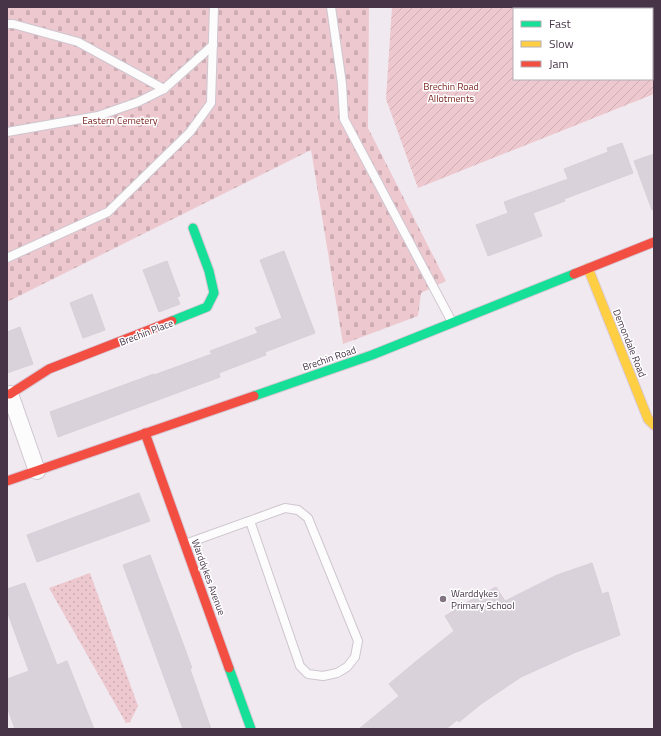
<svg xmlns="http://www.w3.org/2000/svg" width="661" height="736" viewBox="0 0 661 736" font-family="'Titillium Web',sans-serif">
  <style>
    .grass { fill: url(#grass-dots) }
    .cemetery { fill: url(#cemetery-stones) }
    .garden { fill: url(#garden-furrows); fill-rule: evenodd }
    .building { fill: #dad2da; stroke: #d9cfd9 }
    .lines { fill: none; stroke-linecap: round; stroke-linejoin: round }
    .lane-casing { stroke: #cfc6cf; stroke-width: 10 }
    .street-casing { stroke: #cfc6cf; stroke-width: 18 }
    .fast-casing { stroke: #d9c8d7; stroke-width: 11 }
    .slow-casing { stroke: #d9c8d7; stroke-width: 11 }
    .jam-casing { stroke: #d9c8d7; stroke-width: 11 }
    .lane { stroke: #fdfcfd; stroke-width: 8 }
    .street { stroke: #fdfcfd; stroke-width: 16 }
    .fast { stroke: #16e098; stroke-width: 9 }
    .slow { stroke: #ffcf43; stroke-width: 9 }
    .jam { stroke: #f24e42; stroke-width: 9 }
    .poi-dot { fill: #827482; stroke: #fff; stroke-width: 1.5 }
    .labels { text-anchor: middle; stroke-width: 3; stroke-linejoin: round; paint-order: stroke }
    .park-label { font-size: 10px; fill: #7d2824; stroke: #fff }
    .street-label { font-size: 10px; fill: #473547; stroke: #fff }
    .poi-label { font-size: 10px; fill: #473547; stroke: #fff; text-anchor: start }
  </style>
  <defs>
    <pattern id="grass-dots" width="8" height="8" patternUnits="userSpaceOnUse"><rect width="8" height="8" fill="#edc8cf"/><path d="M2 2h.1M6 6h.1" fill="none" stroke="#cdacb3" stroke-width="1.8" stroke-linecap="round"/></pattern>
    <pattern id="cemetery-stones" width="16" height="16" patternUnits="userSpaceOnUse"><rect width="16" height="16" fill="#edc8cf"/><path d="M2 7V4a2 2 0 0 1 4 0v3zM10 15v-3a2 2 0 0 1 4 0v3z" fill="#cdacb3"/></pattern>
    <pattern id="garden-furrows" width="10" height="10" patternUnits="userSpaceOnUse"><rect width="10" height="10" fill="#edc8cf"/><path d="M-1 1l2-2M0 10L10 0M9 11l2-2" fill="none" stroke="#cdacb3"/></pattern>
  </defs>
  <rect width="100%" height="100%" fill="#f0eaf0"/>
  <path class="grass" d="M90,573L138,706L130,722L126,723L49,588Z"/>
  <path class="cemetery" d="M7,7H369L368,128L446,281L421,293L418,316L343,344L311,150L7,302Z"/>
  <path class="garden" d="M392,7H654V94L418,188L386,99ZM514,9H652V79H514Z"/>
  <g class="building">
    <path d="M622,143L633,173L564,199L565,201L533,213L542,236L488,256L476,225L508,213L504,202L568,179L564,169L608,152L607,148Z"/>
    <path d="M654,154V209L652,210L634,161Z"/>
    <path d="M284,251L315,333L265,352L266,355L219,373L220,377L58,437L50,412L154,374V375L212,354L210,351L258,333L255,328L282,318L260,260Z"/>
    <path d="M167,261L180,296L177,297L180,304L159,312L143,270Z"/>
    <path d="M92,294L105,330L83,338L70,303Z"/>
    <path d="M20,327L33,364L7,373V332Z"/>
    <path d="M139,493L150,521L37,562L27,535Z"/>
    <path d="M150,555L192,668L190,669L211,729H183L123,565Z"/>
    <path d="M592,563L602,594L608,592L620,635L574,653L521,677L481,704L459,722L457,720L446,729H359L399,696L389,684L414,663L454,631L445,616L471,600L496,587L505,601L557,575Z"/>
    <path d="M25,583L57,665L67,661L94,729H15L7,707V679L29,671L7,611V589Z"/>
  </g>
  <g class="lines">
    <defs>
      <g id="lane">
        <path d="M331,7L342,84L344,119L452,322"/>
        <path d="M7,24H13L78,42L164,89"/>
        <path d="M7,132L98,116L138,102L164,89L213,45"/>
        <path d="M7,258L108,212L190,132L211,103L214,7"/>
        <path d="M185,544L285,508L298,510L308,518L358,641L355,657L347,667L337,673L323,676L308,674L300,666L250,521"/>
      </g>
      <path id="street" d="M10,394L37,471"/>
      <g id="fast">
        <path d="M172,321L207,307L214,293L209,271L193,228"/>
        <path d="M254,396L372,355L574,274"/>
        <path d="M229,668L251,729"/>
      </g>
      <path id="slow" d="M588,268L648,419L654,425"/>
      <g id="jam">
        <path d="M574,274L654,242"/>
        <path d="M7,394H10L49,369L172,321"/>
        <path d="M145,433L229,668"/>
        <path d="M7,481L254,396"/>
      </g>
    </defs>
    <use href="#lane" class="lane-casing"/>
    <use href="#street" class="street-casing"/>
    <use href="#fast" class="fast-casing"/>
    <use href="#slow" class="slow-casing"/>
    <use href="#jam" class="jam-casing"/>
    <use href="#lane" class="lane"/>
    <use href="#street" class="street"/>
    <use href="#fast" class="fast"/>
    <use href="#slow" class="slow"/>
    <use href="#jam" class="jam"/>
  </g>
  <circle class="poi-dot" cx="443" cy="599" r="4"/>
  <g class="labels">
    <g class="park-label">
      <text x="451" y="90">Brechin Road<tspan x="451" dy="12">Allotments</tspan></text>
      <text x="120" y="124">Eastern Cemetery</text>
    </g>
    <g class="street-label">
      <text transform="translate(146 332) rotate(-21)" y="4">Brechin Place</text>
      <text transform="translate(630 343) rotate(68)" y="4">Demondale Road</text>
      <text transform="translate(329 358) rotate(-19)" y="4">Brechin Road</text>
      <text transform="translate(209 577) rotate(70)" y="4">Warddykes Avenue</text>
    </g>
    <g class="poi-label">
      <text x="451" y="597">Warddykes<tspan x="451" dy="12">Primary School</tspan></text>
    </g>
  </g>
  <rect width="661" height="736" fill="none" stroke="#473547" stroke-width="16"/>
  <rect x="513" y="8" width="140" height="72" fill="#ffffff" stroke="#b5aeb5"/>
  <rect x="521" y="21" width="20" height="6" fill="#16e098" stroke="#b5aeb5"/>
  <text x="549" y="28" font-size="12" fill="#473547">Fast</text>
  <rect x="521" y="41" width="20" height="6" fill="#ffcf43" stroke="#b5aeb5"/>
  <text x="549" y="48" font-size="12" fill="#473547">Slow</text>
  <rect x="521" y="61" width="20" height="6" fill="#f24e42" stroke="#b5aeb5"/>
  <text x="549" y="68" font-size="12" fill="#473547">Jam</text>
</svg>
